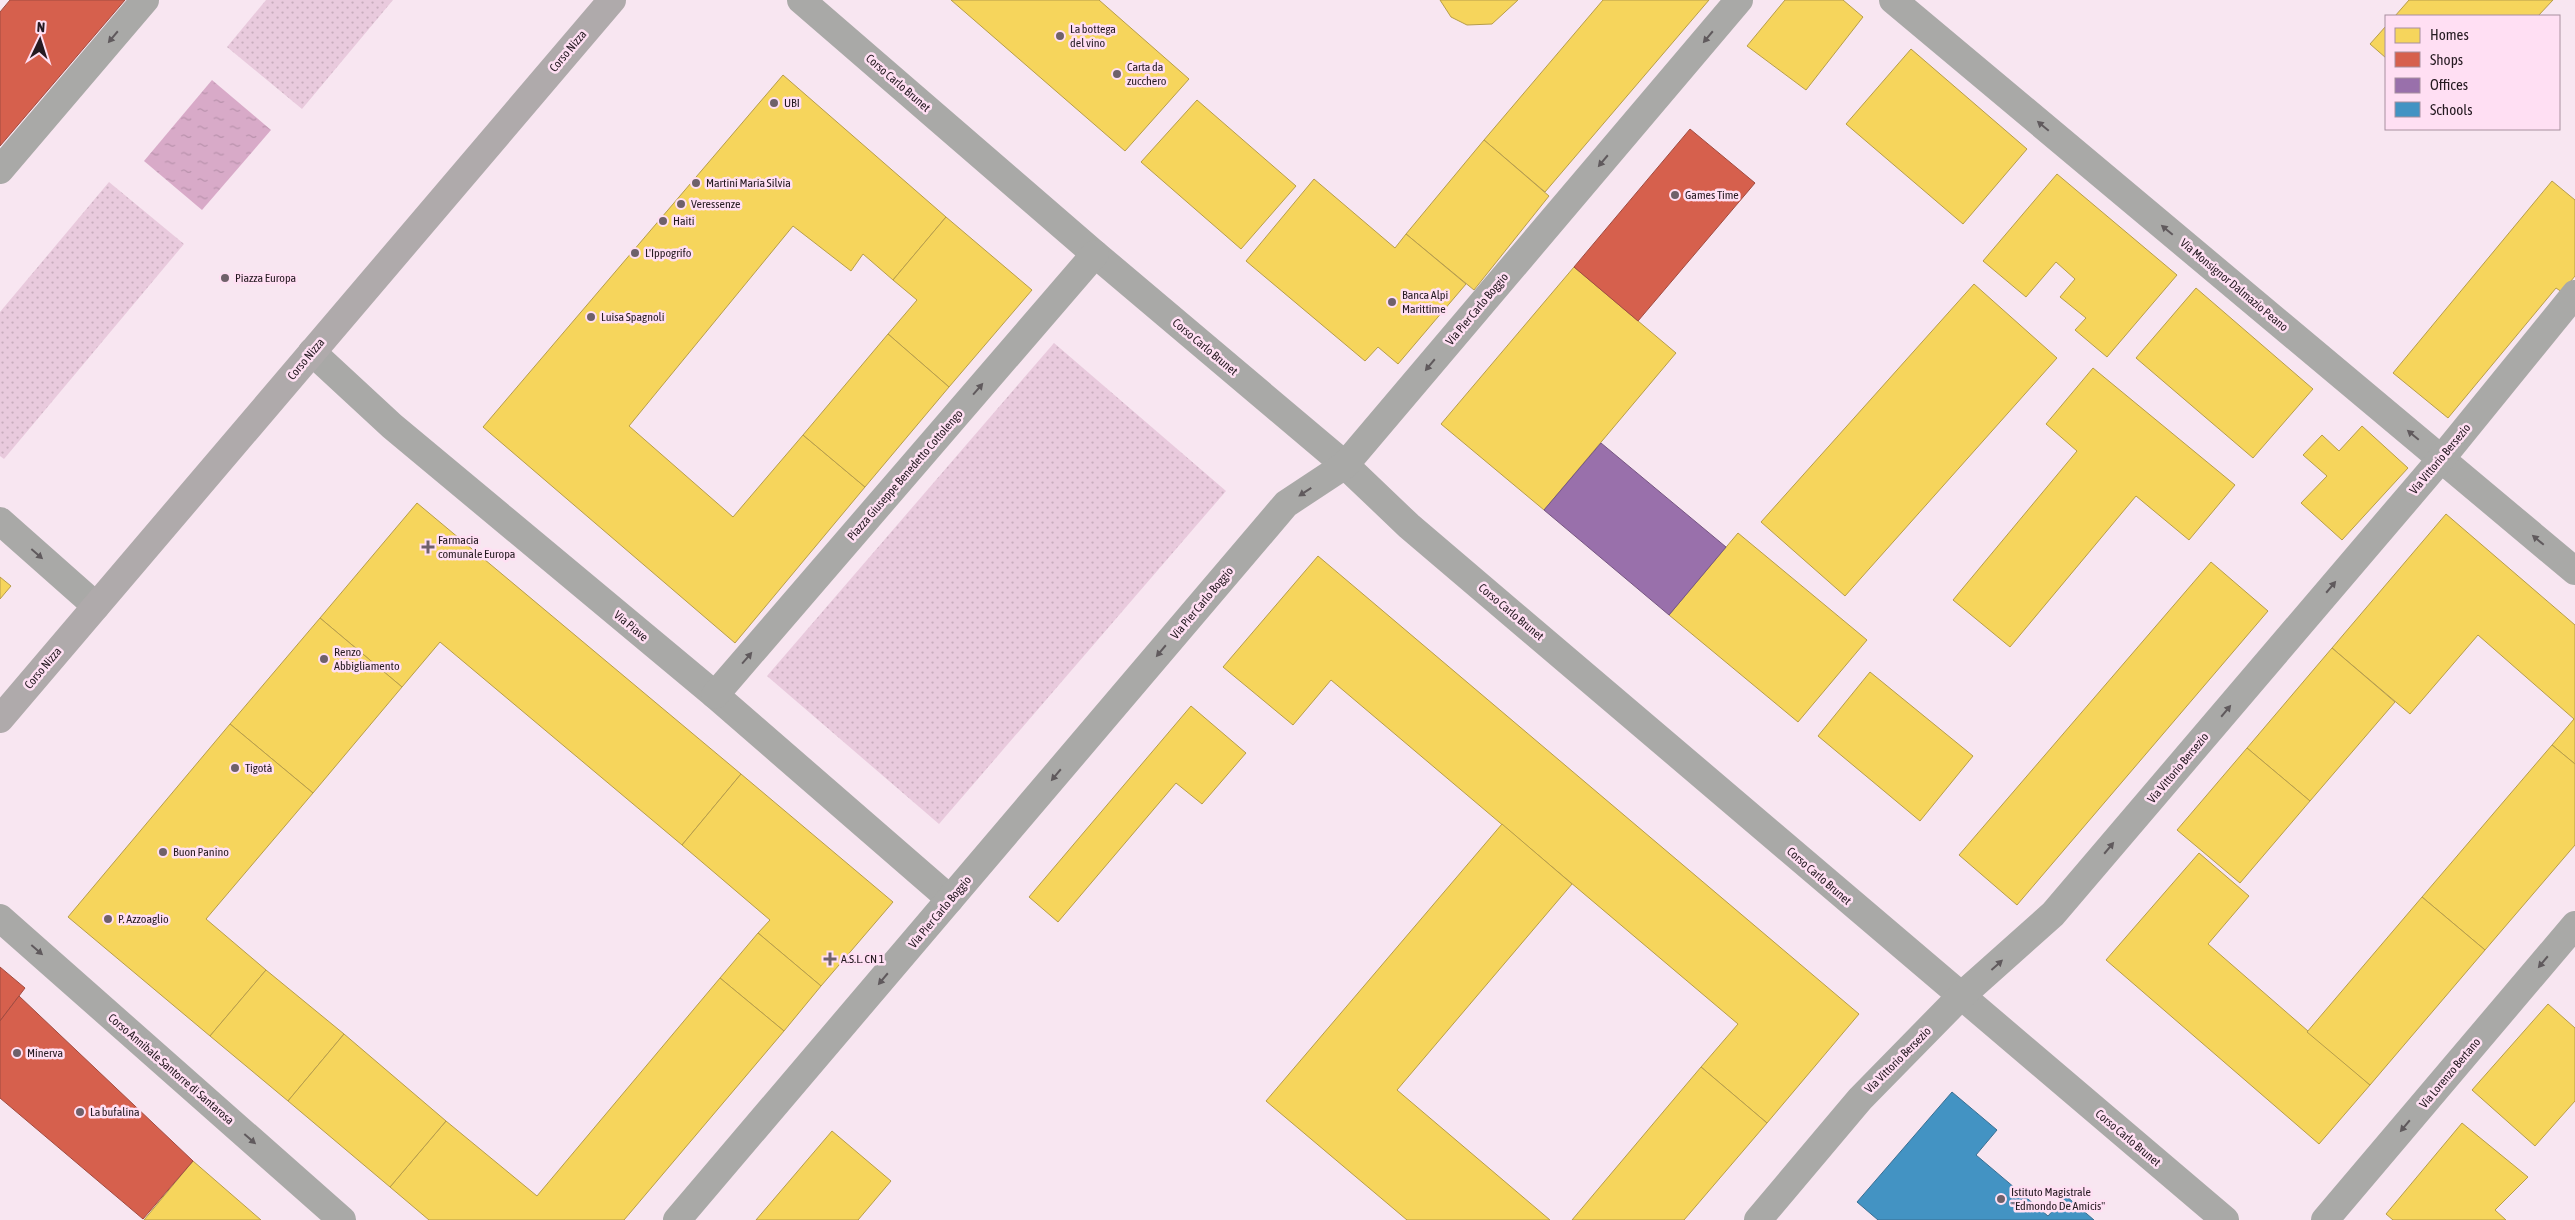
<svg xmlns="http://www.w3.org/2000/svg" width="2575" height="1220" viewBox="0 0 2575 1220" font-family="'Asap Condensed',sans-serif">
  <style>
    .grass { fill: url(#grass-dots) }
    .water { fill: url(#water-ripples) }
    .homes { fill: #f6d55c; stroke: #b79d4a }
    .shops { fill: #d6604d; stroke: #a14b40 }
    .offices { fill: #9970ab; stroke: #765682 }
    .schools { fill: #4393c3; stroke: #3a6f92 }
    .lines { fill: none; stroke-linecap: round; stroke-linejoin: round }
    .minor { stroke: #a9a9a7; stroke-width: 28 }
    .major { stroke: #afaaab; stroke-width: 28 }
    .oneway { fill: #605a5d }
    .poi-dot { fill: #6f616a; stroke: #ffdff3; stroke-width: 2 }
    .labels { text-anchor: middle; stroke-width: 5; stroke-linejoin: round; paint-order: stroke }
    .poi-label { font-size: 12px; fill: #251a21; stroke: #ffdff3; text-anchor: start }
    .street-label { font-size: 12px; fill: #251a21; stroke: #ffdff3 }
  </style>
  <defs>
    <pattern id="grass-dots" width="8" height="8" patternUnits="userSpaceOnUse" patternTransform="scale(1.25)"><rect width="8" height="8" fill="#e9cadd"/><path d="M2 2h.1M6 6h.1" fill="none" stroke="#c8adbd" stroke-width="1.8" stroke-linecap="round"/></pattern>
    <pattern id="water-ripples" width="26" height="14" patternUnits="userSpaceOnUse" patternTransform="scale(1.25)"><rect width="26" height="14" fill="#d8aac8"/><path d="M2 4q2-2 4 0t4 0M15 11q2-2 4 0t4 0" fill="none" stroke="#b992ac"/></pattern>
  </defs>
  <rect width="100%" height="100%" fill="#f8e6f1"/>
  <g class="grass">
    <path d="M266,0H393L302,109L227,47Z"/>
    <path d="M109,182L184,244L4,459L0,456V312Z"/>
    <path d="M1054,343L1226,491L939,824L767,676Z"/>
  </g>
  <path class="water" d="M212,80L271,130L202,210L144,161Z"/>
  <g class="homes">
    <path d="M951,0H1099L1189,79L1125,151Z"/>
    <path d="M1440,0H1518L1492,24L1467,25L1451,17Z"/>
    <path d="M1603,0H1709L1545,192L1484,140Z"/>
    <path d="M1785,0H1843L1863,17L1806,90L1747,46Z"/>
    <path d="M2409,0H2553L2538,16H2395Z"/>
    <path d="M2386,26V58L2370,44Z"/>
    <path d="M1911,49L2027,149L1963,224L1846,124Z"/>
    <path d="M783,75L946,217L893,280L863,254L851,271L793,226L629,426L733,517L803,435L865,487L735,643L483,427Z"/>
    <path d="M1197,100L1296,186L1241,249L1141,162Z"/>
    <path d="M1484,140L1549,196L1474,290L1406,234Z"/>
    <path d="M2057,174L2177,275L2107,357L2075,330L2086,318L2060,297L2075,279L2056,262L2026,297L1983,261Z"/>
    <path d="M1314,179L1395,248L1406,234L1466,284L1398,364L1378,347L1365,361L1246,261Z"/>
    <path d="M2552,181L2575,200V276L2562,292L2556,288L2448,418L2393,373Z"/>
    <path d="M946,217L1032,290L949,387L888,334L917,300L893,280Z"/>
    <path d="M1574,267L1676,353L1544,510L1441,424Z"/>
    <path d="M1974,284L2057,358L1845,596L1761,522Z"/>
    <path d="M2196,288L2313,389L2253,458L2136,358Z"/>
    <path d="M888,334L949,387L865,487L803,435Z"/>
    <path d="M2093,368L2235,485L2189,540L2136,496L2010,647L1953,600L2077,451L2046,424Z"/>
    <path d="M2362,426L2408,468L2342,540L2301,503L2327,476L2303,455L2322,435L2339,451Z"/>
    <path d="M417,503L741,774L682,845L440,642L402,687L320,618Z"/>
    <path d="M2446,514L2575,625V764L2552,745L2574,719L2478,635L2410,714L2332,648Z"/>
    <path d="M1738,533L1867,640L1798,722L1669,615Z"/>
    <path d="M1318,556L1859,1014L1767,1123L1701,1067L1738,1024L1331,680L1293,725L1223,667Z"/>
    <path d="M2211,562L2268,611L2017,905L1959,855Z"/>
    <path d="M0,577L11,586L0,599Z"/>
    <path d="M320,618L402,687L313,793L230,724Z"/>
    <path d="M2332,648L2395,702L2310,801L2247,748Z"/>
    <path d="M1870,672L1973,756L1920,821L1818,736Z"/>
    <path d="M1191,706L1246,753L1202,804L1176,783L1058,922L1029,897Z"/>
    <path d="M230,724L313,793L206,919L266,970L210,1036L68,917Z"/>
    <path d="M2552,745L2575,764V845L2485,950L2422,897Z"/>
    <path d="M2247,748L2310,801L2240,883L2177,830Z"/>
    <path d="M741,774L893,902L821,986L758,933L770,920L682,845Z"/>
    <path d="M1502,824L1572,884L1397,1090L1550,1220H1407L1266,1101Z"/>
    <path d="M2199,853L2249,896L2208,944L2370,1085L2319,1144L2106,960Z"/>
    <path d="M2422,897L2485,950L2370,1085L2307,1032Z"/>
    <path d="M758,933L821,986L784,1031L720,978Z"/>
    <path d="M266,970L344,1034L288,1101L210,1036Z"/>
    <path d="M720,978L784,1031L624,1220H429L390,1187L446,1121L537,1196Z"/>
    <path d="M2548,1004L2575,1028V1101L2535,1146L2472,1090Z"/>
    <path d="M344,1034L446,1121L390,1187L288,1101Z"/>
    <path d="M1701,1067L1767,1123L1684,1220H1572Z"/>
    <path d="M2462,1123L2528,1177L2495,1210L2506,1220H2393L2386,1214Z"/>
    <path d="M832,1131L891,1181L858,1220H756Z"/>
    <path d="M193,1161L261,1220H144Z"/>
  </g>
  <g class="shops">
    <path d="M10,0H125L0,146V12Z"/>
    <path d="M1690,129L1755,183L1638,321L1574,267Z"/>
    <path d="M0,967L25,988L0,1021Z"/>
    <path d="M19,996L193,1161L143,1219L0,1098V1021Z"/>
  </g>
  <path class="offices" d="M1601,443L1726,547L1669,615L1544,510Z"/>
  <path class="schools" d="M1952,1092L1997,1130L1976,1155L2048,1216L2066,1196L2094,1220H1878L1857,1202Z"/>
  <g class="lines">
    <g class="minor">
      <path d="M801,0L1095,254L1345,465L1409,526L2225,1220"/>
      <path d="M1893,0L2575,571"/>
      <path d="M0,170L145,0"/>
      <path d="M312,352L392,426L715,695L950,899"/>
      <path d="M0,521L96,606"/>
      <path d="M715,695L1095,254"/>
      <path d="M0,918L342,1220"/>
      <path d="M677,1220L1286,504L1345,465L1739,0"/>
      <path d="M1758,1220L1860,1099L1960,997L2053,914L2441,459L2575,294"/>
      <path d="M2325,1220L2575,925"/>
    </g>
    <path class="major" d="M0,719L612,0"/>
  </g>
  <defs><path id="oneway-solid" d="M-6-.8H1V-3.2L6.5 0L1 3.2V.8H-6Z" transform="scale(1.25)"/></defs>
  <g class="oneway">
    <use href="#oneway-solid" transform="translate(113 37) rotate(130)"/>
    <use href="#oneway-solid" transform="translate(1708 37) rotate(130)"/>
    <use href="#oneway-solid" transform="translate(2043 126) rotate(-140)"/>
    <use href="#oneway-solid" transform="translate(1603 161) rotate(130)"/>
    <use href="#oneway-solid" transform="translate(2167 230) rotate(-140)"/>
    <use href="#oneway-solid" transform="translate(1430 365) rotate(130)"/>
    <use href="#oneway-solid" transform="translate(978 389) rotate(-49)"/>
    <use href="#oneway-solid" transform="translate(2413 435) rotate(-140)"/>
    <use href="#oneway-solid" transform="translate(1305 492) rotate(147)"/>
    <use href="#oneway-solid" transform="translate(2538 540) rotate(-140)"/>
    <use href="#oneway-solid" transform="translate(37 554) rotate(41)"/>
    <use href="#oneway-solid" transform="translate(2331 587) rotate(-50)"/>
    <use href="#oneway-solid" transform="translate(1161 651) rotate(130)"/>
    <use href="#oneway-solid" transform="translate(747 658) rotate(-49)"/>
    <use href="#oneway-solid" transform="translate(2226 711) rotate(-50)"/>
    <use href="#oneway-solid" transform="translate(1056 775) rotate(130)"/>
    <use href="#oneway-solid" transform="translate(2109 848) rotate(-50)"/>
    <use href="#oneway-solid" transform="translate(37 950) rotate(41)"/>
    <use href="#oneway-solid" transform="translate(2543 962) rotate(130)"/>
    <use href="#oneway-solid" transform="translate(1997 965) rotate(-42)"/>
    <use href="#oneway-solid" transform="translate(883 979) rotate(130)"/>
    <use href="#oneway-solid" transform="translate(2405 1126) rotate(130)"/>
    <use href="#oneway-solid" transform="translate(250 1139) rotate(41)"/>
  </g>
  <g class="poi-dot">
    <circle cx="1060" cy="36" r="5"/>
    <circle cx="1117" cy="74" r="5"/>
    <circle cx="774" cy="103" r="5"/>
    <circle cx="696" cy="183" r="5"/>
    <circle cx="1675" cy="195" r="5"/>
    <circle cx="681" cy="204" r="5"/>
    <circle cx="663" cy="221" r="5"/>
    <circle cx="635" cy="253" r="5"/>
    <circle cx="225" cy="278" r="5"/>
    <circle cx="1392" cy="302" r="5"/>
    <circle cx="591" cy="317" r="5"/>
    <path d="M425.5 539.5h5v5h5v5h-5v5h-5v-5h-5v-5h5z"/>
    <circle cx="324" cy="659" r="5"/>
    <circle cx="235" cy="768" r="5"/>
    <circle cx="163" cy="852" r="5"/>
    <circle cx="108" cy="919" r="5"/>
    <path d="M827.5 951.5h5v5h5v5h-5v5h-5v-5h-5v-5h5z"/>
    <circle cx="17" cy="1053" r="5"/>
    <circle cx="80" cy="1112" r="5"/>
    <circle cx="2001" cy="1199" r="5"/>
  </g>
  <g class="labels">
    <g class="poi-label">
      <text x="1070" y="33">La bottega<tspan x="1070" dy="14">del vino</tspan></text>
      <text x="1127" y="71">Carta da<tspan x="1127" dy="14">zucchero</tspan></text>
      <text x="784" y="107">UBI</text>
      <text x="706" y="187">Martini Maria Silvia</text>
      <text x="1685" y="199">Games Time</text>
      <text x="691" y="208">Veressenze</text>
      <text x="673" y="225">Haiti</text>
      <text x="645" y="257">L'Ippogrifo</text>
      <text x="235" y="282">Piazza Europa</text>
      <text x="1402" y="299">Banca Alpi<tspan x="1402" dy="14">Marittime</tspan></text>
      <text x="601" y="321">Luisa Spagnoli</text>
      <text x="438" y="544">Farmacia<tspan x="438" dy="14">comunale Europa</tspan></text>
      <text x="334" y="656">Renzo<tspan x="334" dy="14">Abbigliamento</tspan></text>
      <text x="245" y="772">Tigotà</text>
      <text x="173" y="856">Buon Panino</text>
      <text x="118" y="923">P. Azzoaglio</text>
      <text x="841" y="963">A.S.L. CN 1</text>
      <text x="27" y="1057">Minerva</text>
      <text x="90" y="1116">La bufalina</text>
      <text x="2011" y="1196">Istituto Magistrale<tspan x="2011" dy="14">"Edmondo De Amicis"</tspan></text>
    </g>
    <g class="street-label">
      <text transform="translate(568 51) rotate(-50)" y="4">Corso Nizza</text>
      <text transform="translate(898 83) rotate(41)" y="4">Corso Carlo Brunet</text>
      <text transform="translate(2234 285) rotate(40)" y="4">Via Monsignor Dalmazio Peano</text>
      <text transform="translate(1477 309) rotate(-50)" y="4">Via Pier Carlo Boggio</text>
      <text transform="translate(1205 347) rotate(40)" y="4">Corso Carlo Brunet</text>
      <text transform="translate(306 359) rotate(-50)" y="4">Corso Nizza</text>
      <text transform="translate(2440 459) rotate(-50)" y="4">Via Vittorio Bersezio</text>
      <text transform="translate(905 475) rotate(-49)" y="4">Piazza Giuseppe Benedetto Cottolengo</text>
      <text transform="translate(1202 603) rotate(-50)" y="4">Via Pier Carlo Boggio</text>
      <text transform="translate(1511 612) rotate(40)" y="4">Corso Carlo Brunet</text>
      <text transform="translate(631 626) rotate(40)" y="4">Via Piave</text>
      <text transform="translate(43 668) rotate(-50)" y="4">Corso Nizza</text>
      <text transform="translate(2178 768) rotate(-50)" y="4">Via Vittorio Bersezio</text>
      <text transform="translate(1819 876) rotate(41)" y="4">Corso Carlo Brunet</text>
      <text transform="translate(940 912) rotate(-50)" y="4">Via Pier Carlo Boggio</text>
      <text transform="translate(1898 1060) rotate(-45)" y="4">Via Vittorio Bersezio</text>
      <text transform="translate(171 1069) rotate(41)" y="4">Corso Annibale Santorre di Santarosa</text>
      <text transform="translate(2450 1073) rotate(-50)" y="4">Via Lorenzo Bertano</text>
      <text transform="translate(2128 1138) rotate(40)" y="4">Corso Carlo Brunet</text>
    </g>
  </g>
  <rect x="2385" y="15" width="175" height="115" fill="#ffdff3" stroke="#a8909f"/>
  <rect x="2395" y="28" width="25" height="15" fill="#f6d55c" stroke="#a8909f"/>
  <text x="2430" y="40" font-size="15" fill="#251a21">Homes</text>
  <rect x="2395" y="52" width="25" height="15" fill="#d6604d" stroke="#a8909f"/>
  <text x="2430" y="65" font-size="15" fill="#251a21">Shops</text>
  <rect x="2395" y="78" width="25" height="15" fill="#9970ab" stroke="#a8909f"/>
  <text x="2430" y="90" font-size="15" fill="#251a21">Offices</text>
  <rect x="2395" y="102" width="25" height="15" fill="#4393c3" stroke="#a8909f"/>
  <text x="2430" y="115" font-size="15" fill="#251a21">Schools</text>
  <g transform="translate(40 40) rotate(4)" stroke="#ffdff3" stroke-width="4" paint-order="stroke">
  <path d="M0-4L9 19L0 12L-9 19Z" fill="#251a21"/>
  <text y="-8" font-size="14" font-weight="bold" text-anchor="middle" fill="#251a21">N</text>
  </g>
</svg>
